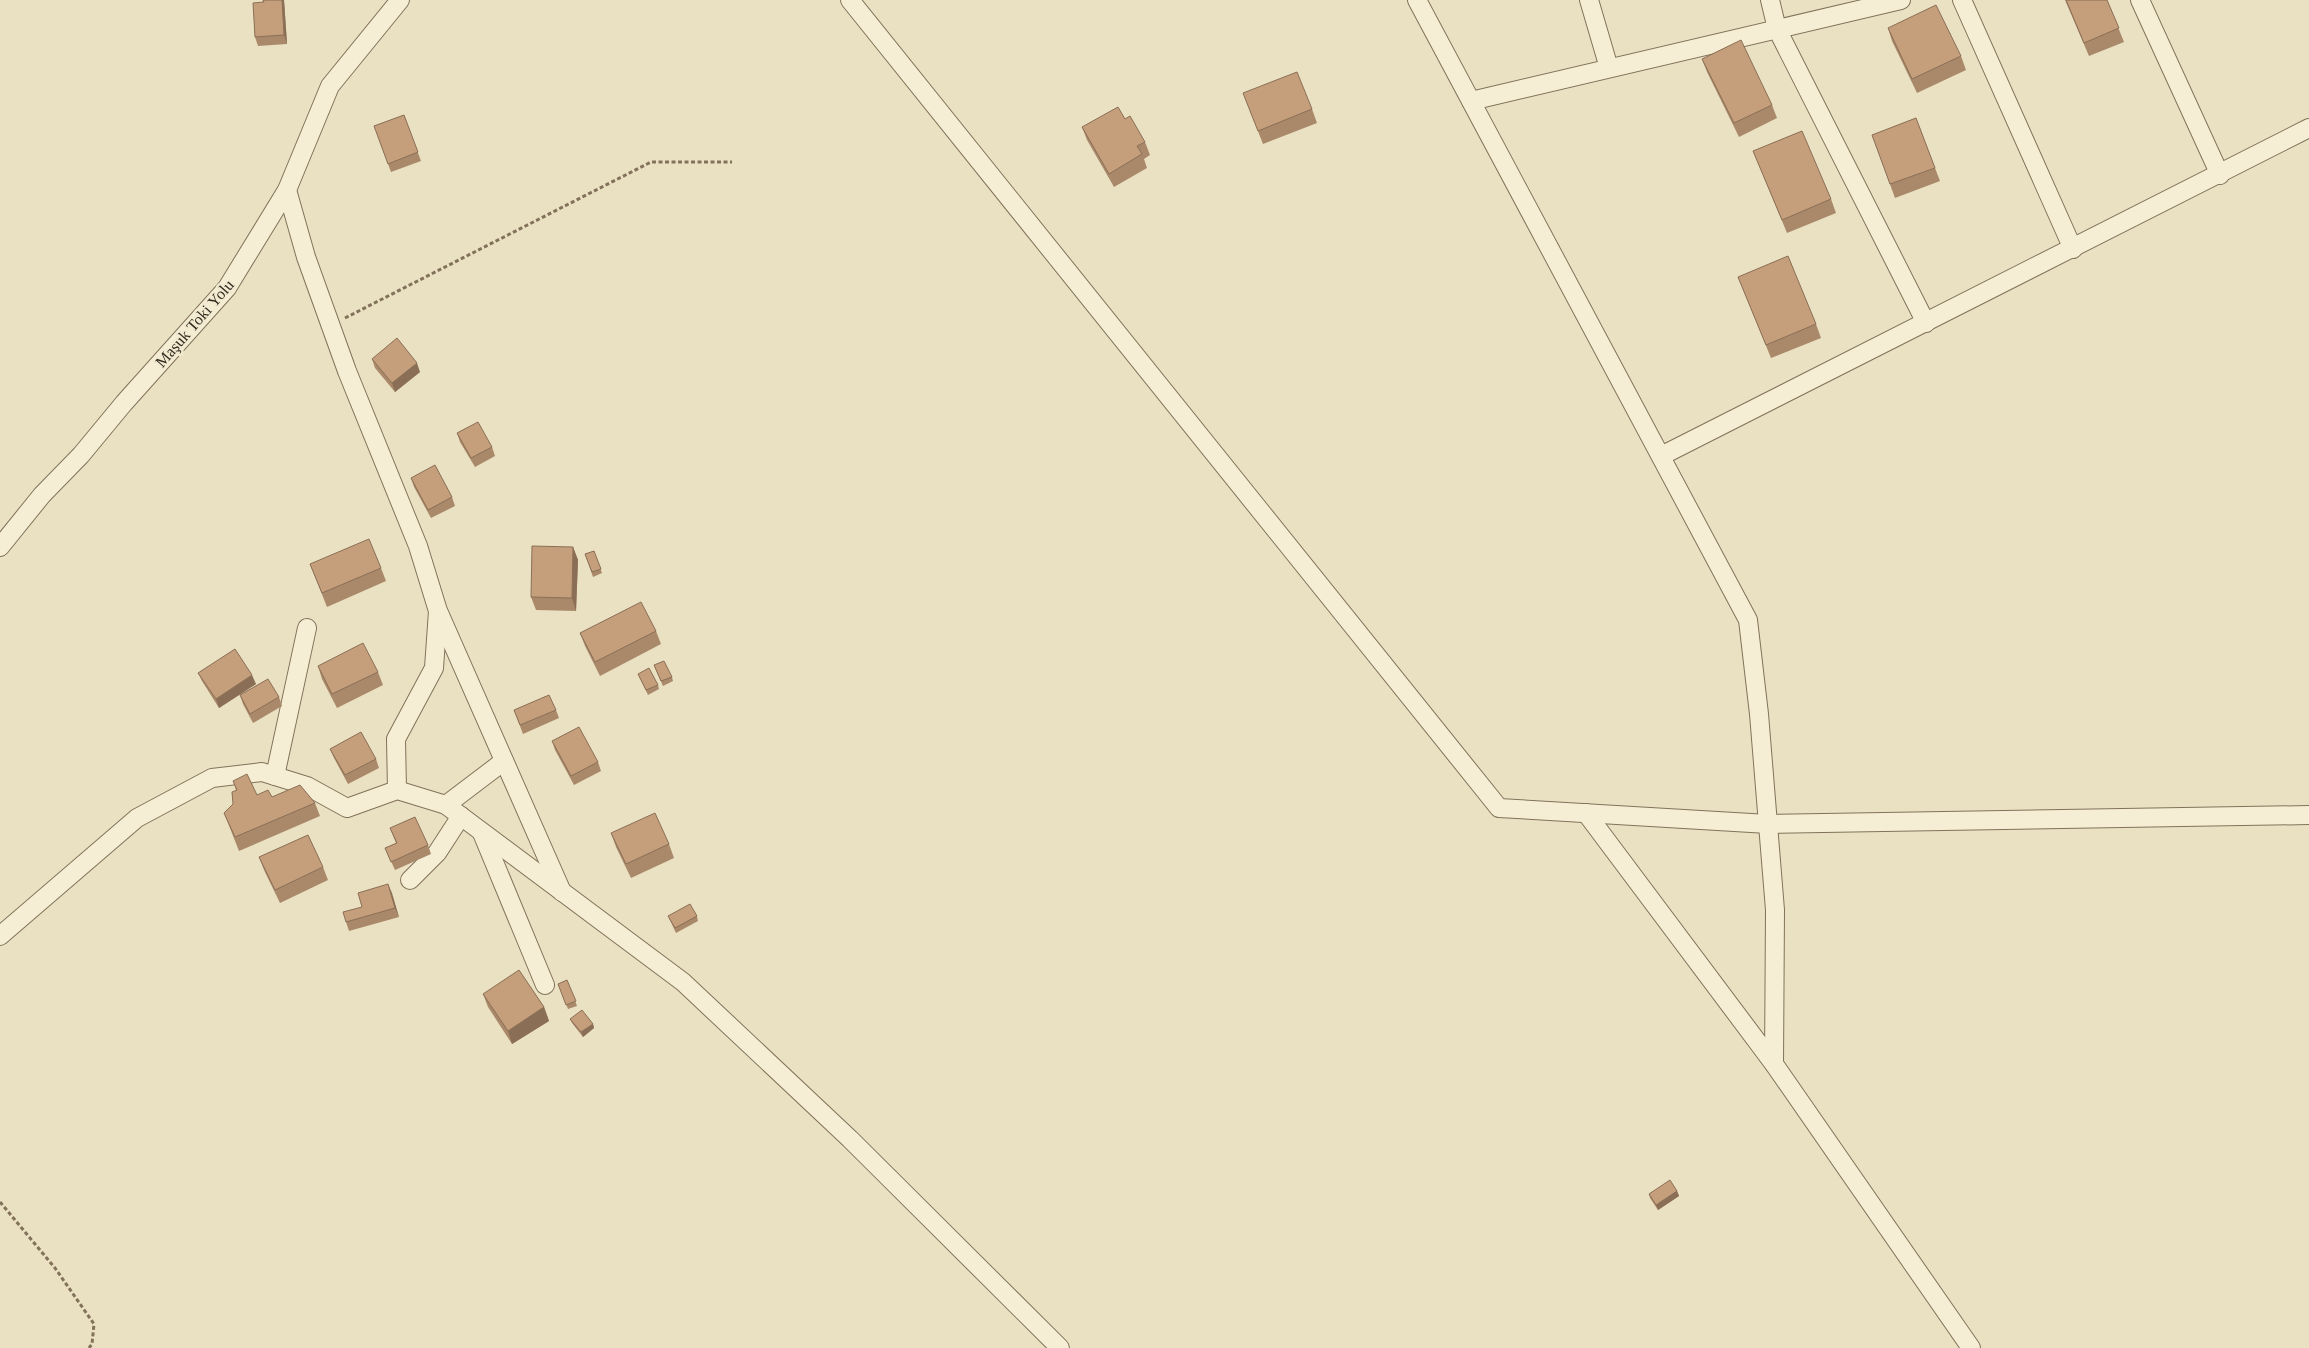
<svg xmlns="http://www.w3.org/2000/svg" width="2309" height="1348" viewBox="0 0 2309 1348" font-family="Georgia,serif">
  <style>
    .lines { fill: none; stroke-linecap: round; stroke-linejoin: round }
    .street-casing { stroke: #82725b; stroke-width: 20 }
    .path { stroke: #82725b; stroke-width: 3; stroke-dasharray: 4 2.5; stroke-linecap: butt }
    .street { stroke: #f5eed4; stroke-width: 18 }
    .wall { fill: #a9896a }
    .shaded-wall { fill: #8a6f56 }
    .building { fill: #c59f7b; stroke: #8a6f56 }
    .labels { text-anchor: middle; stroke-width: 5; stroke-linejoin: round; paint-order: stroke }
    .street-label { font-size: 16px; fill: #33291e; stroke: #f2ebd1 }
  </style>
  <rect width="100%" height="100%" fill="#eae1c2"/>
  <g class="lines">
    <defs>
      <g id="street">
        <path d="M850,0L1499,808L1768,824L2309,815"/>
        <path d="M1417,0L1748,620L1759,714L1775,910L1774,1064"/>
        <path d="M1589,0L1609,68"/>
        <path d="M1770,0L1777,29L1926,323"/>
        <path d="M1962,0L2073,249"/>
        <path d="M2140,0L2220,175"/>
        <path d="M1471,101L1901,0"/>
        <path d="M287,190L306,257L347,371L418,546L438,611L434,668L396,739L397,790"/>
        <path d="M1661,456L2309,128"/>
        <path d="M0,547L42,495L81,455L124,403L227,288L287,190L330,86L400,0"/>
        <path d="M439,613L562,892"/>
        <path d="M275,776L307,628"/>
        <path d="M446,805L504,761"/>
        <path d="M1586,813L1774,1064L1971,1348"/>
        <path d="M482,833L545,985"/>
        <path d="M410,880L437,853L461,816"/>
        <path d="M0,936L137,818L212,778L262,772L307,786L347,808L397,790L446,805L683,982L850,1139L1060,1348"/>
      </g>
    </defs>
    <use href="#street" class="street-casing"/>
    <g class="path">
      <path d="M345,318L651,162H732"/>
      <path d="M0,1202L55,1268L94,1324L92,1344L89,1348"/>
    </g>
    <use href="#street" class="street"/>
  </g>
  <g class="wall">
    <path d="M263,0H284L287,44L258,46L255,37Z"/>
    <path d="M2065,0H2107L2124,42L2089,56Z"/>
    <path d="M1888,28L1961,56L1966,70L1917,93L1892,41Z"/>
    <path d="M1702,59L1772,105L1777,118L1739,137L1707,72Z"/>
    <path d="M1243,93L1312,109L1317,123L1263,144Z"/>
    <path d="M404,115L421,161L391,172L374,126Z"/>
    <path d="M1916,118L1940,181L1895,198L1872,135Z"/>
    <path d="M1125,119L1145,142L1150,155L1144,159L1147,168L1114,187L1087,140L1082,127Z"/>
    <path d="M1753,151L1831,199L1836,213L1787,233Z"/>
    <path d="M1738,277L1816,324L1821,338L1771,358Z"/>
    <path d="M372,359L420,372L395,392L375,368Z"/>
    <path d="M457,433L492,447L495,456L475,467L460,442Z"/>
    <path d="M411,478L452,497L455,506L431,518L414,487Z"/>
    <path d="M573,547L578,560L576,611L536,610L531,597Z"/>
    <path d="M594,551L602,573L593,577L585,554Z"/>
    <path d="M310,564L381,568L386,581L327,607Z"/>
    <path d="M656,631L661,644L600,676L585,646L580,633Z"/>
    <path d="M654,665L672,677L673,681L663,686Z"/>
    <path d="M318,666L378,672L383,685L337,708L322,679Z"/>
    <path d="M198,673L256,684L219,708L202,681Z"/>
    <path d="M638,674L658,685L659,689L648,695Z"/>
    <path d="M240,695L279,697L282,706L253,723L243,704Z"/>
    <path d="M514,710H556L559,718L523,734Z"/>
    <path d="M552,741L598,762L601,771L574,785L555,750Z"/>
    <path d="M330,749L376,759L379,768L348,784L334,758Z"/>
    <path d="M233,781L257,795L272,797L315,803L320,816L239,851L224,813L233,804L236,790Z"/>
    <path d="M390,828L428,845L431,854L395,870L385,848L396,843Z"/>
    <path d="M611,833L669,844L674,858L631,878L616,847Z"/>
    <path d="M259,857L323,867L328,880L280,903L264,870Z"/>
    <path d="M388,884L399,917L349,931L346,922L362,907Z"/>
    <path d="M668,916H697L698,921L676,933Z"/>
    <path d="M567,980L577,1006L568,1009L558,984Z"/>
    <path d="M483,994L544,1007L549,1021L512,1044L488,1007Z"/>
    <path d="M570,1019L593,1024L594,1028L583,1037L572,1023Z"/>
    <path d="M1677,1191L1679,1196L1658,1210L1650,1198L1649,1194Z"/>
  </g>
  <g class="shaded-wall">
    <path d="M282,0H284L287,44L284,35Z"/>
    <path d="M417,363L420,372L395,392L392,383Z"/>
    <path d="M573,547L578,560L576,611L572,598Z"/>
    <path d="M252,675L256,684L219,708L216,699Z"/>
    <path d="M388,884L392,893L399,917L395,908Z"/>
    <path d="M544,1007L549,1021L512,1044L508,1031Z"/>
    <path d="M593,1024L594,1028L583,1037L581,1032Z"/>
    <path d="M1677,1191L1679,1196L1658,1210L1656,1205Z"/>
  </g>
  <g class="building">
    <path d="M263,0H282L284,35L255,37L253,3L264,2Z"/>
    <path d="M2066,0H2107L2119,28L2084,43Z"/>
    <path d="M1936,5L1961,56L1912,79L1888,28Z"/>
    <path d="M1741,40L1772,105L1734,123L1702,59Z"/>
    <path d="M1297,72L1312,109L1258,131L1243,93Z"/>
    <path d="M1118,107L1125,119L1130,116L1145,142L1137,146L1142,154L1109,174L1082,127Z"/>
    <path d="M404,115L418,152L388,164L374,126Z"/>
    <path d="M1916,118L1935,168L1890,184L1872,135Z"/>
    <path d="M1802,131L1831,199L1782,220L1753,151Z"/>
    <path d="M1788,256L1816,324L1766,345L1738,277Z"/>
    <path d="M397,338L417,363L392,383L372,359Z"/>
    <path d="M478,422L492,447L471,458L457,433Z"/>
    <path d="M435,465L452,497L428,510L411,478Z"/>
    <path d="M369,539L381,568L322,593L310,564Z"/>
    <path d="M532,546L573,547L572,598L531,597Z"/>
    <path d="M594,551L601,569L592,572L585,554Z"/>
    <path d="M641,602L656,631L595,662L580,633Z"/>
    <path d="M363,643L378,672L332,694L318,666Z"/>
    <path d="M235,649L252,675L216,699L198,673Z"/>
    <path d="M664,661L672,677L661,681L654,665Z"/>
    <path d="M649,668L658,685L646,690L638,674Z"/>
    <path d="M268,679L279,697L250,714L240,695Z"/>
    <path d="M549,695L556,710L520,725L514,710Z"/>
    <path d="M579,727L598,762L571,776L552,741Z"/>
    <path d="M361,732L376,759L345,775L330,749Z"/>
    <path d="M247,774L257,795L268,790L272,797L300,785L315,803L235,837L224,813L233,804L232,792L237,790L233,781Z"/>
    <path d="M655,813L669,844L626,864L611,833Z"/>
    <path d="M415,817L428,845L391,862L385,848L397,843L390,828Z"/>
    <path d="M308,835L323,867L275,890L259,857Z"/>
    <path d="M388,884L395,908L346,922L343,912L362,907L358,893Z"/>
    <path d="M690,904L697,916L675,928L668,916Z"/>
    <path d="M519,970L544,1007L508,1031L483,994Z"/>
    <path d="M567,980L576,1001L566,1005L558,984Z"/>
    <path d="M582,1010L593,1024L581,1032L570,1019Z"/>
    <path d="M1670,1180L1677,1191L1656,1205L1649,1194Z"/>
  </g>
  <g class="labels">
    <g class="street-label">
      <text transform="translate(194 323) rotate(-49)" y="6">Maşuk Toki Yolu</text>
    </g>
  </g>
</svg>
